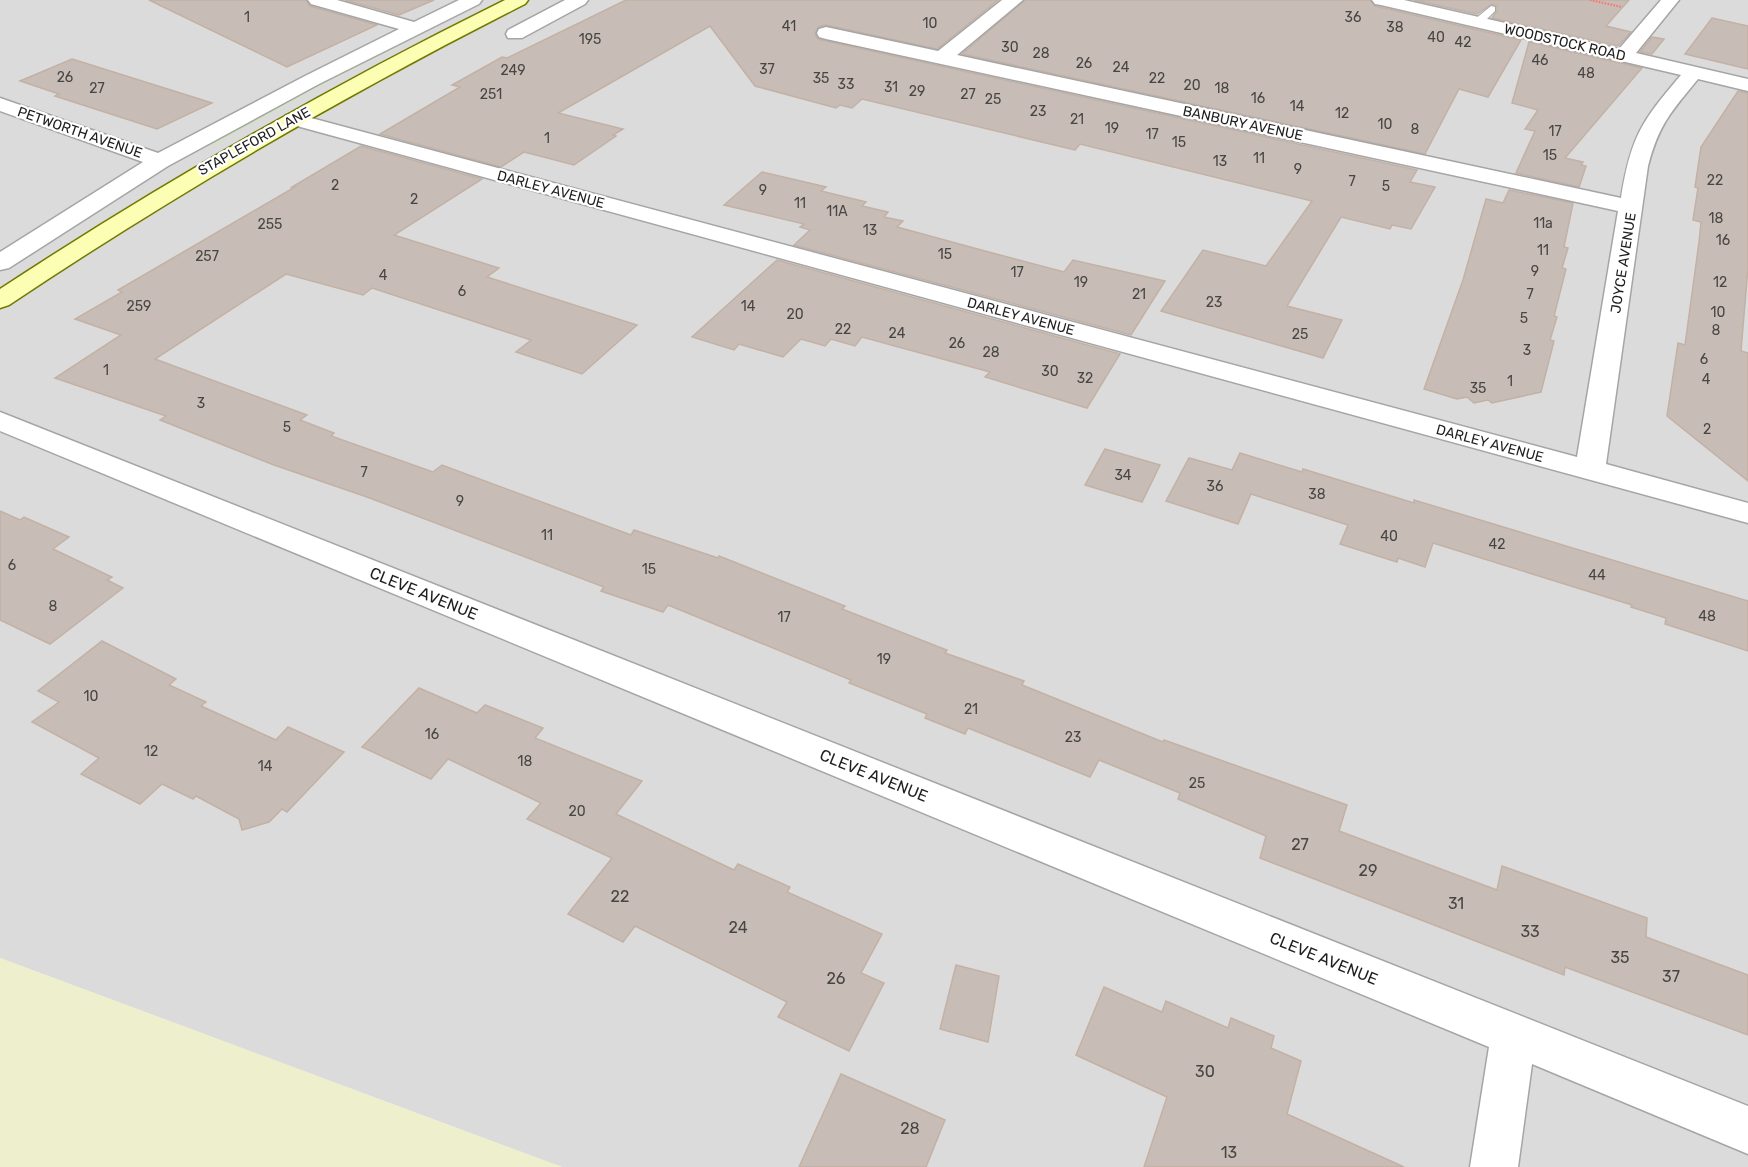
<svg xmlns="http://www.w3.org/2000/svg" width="1748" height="1167" viewBox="0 0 1748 1167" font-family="Rubik,sans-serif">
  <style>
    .residential { fill: #dcdbdb }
    .farmland { fill: #eef0cd }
    .grass { fill: #cbeda5 }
    .building { fill: #c8bdb6; stroke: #c2b1a4; stroke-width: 1.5 }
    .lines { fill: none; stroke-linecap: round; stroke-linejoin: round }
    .service-casing { stroke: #a5a5a5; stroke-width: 2 }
    .minor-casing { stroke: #a5a5a5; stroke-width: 3 }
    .secondary-casing { stroke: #717a00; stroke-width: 3 }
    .path { stroke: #ff6f65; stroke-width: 2; stroke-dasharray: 1.5 1.5; stroke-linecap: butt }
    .service { fill: #fff; fill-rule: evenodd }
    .minor { fill: #fff; fill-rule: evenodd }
    .secondary { fill: #fcfeb3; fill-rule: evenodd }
    .labels { text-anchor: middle; stroke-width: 4.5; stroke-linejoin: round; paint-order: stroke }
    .number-label { font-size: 14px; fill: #484644 }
    .far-street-label { font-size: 14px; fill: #1e1e1e; stroke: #fff }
    .street-label { font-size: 16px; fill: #1e1e1e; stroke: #fff }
    .near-number-label { font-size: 16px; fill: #484644 }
  </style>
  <rect width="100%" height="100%" fill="#f0ebe3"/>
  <path class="residential" d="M0,0H1748V1167H562L0,958Z"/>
  <path class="farmland" d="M0,958L562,1167H0Z"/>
  <path class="grass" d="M433,25L438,26L323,84L212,145L206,143Z"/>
  <g class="building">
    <path d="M149,0H306L310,6L377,25L287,67Z"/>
    <path d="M345,0H434L399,15Z"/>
    <path d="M626,0H998L937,49L826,25L818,27L815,34L818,39L826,41L1417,170L1410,182L1435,187L1411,229L1392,225L1390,229L1341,217L1287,306L1342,320L1323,358L1161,311L1203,250L1266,266L1312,201L1080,144L1075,150L862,99L852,108L840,105L836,108L755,86L710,26L558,113L623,129L613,135L616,136L574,165L524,152L501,167L380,134L460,87L452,85L502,57L507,58Z"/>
    <path d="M1025,0H1370L1375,6L1521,40L1488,97L1459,89L1425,154L962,54Z"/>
    <path d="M1414,0H1629L1606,26L1631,32L1618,46L1492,18L1497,11V6L1492,4L1477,14Z"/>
    <path d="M1712,18L1748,26V69L1685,54Z"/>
    <path d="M1652,37L1664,39L1652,54L1640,52Z"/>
    <path d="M1529,42L1642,68L1565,158L1583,162L1581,165L1586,166L1579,187L1516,173L1535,131L1525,129L1538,110L1512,103Z"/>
    <path d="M72,59L212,103L157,129L55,96L59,94L20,81Z"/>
    <path d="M1738,91L1748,93V267L1741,351L1748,353V481L1667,416L1678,343L1685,345L1699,242L1701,222L1693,220L1698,188L1695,187L1701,147Z"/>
    <path d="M361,146L482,179L394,235L499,268L487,277L637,325L582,374L516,352L531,340L372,288L363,295L286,274L155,359L307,415L300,420L334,433L331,436L433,472L442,465L631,535L634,530L718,558L719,556L845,606L842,609L947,650L945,653L1024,681L1022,685L1163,742L1164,740L1347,805L1339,831L1497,890L1502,866L1647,918L1646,937L1748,975V1035L1565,967L1564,975L1260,858L1266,836L1178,799L1180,793L1099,760L1090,777L968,728L965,734L925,718L927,714L849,683L851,680L668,605L663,612L601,591L604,587L367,497L274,465L160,420L166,416L55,378L121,335L75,319L122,292L118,290L295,187H292Z"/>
    <path d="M762,172L826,187L821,191L866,202L862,206L888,212L884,217L903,221L897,227L985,251L1064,272L1073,260L1165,281L1131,335L794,245L810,230L800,227L804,224L724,205Z"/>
    <path d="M1509,190L1573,203L1564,247L1568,248L1562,268L1566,269L1554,316L1557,317L1550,340L1554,341L1541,392L1492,403L1488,400L1474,403L1467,397L1457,399L1424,389L1463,280L1486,199L1503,203Z"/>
    <path d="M777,260L1120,354L1087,408L985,377L990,372L862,337L855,346L831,339L825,346L801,339L783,357L739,344L734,350L692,337Z"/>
    <path d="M1105,449L1160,465L1142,502L1085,485Z"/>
    <path d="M1240,453L1302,472L1303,469L1414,503V500L1748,601V651L1665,624L1666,618L1631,607L1632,605L1433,543L1425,567L1398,558L1397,562L1340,544L1348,525L1251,494L1238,524L1166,501L1189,458L1232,470Z"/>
    <path d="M0,511L20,520L24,517L69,537L53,549L112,577L107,580L123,588L50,644L0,620Z"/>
    <path d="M102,641L176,679L169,685L206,702L201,706L276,740L288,727L344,752L287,812L282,809L269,822L242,830L239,819L196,796L193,799L162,784L140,804L81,774L99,758L32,722L59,702L38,691Z"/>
    <path d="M419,688L477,713L485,705L543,728L535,738L642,781L616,814L734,870L738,864L790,887L787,892L882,934L861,973L884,983L849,1051L778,1017L787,1002L635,926L623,942L568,914L612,858L527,819L541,803L448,759L431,779L362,747Z"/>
    <path d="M956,965L999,976L988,1042L940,1029Z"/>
    <path d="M1104,987L1162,1012L1166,1001L1228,1028L1231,1018L1274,1036L1271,1048L1301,1061L1287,1114L1404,1167H1144L1167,1097L1076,1055Z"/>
    <path d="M841,1074L945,1120L926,1167H799Z"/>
  </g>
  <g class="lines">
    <defs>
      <path id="service" d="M1491,6L1495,7V11L1482,24H1474V20Z"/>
      <g id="minor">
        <path d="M308,0H337L414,22L459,0H482L479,4L319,84L168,166L9,268L0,270V252L143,162L0,111V98L158,153L305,76L399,29L311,4Z"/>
        <path d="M565,0H588L585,4L522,38H508L506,34L508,30Z"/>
        <path d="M1002,0H1023L957,55L1621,198C1631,137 1641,122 1681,75L1381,5L1375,4L1372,0H1404L1619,49L1661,0H1679L1636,53L1748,79V91L1698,79C1671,112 1659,124 1648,166L1606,464L1748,503V523L286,123L283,119L286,115L293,113L300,115L1577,457L1618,211L826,39L819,37L817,33L819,29L826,27L938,51Z"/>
        <path d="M0,412L1748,1106V1154L1532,1064L1518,1167H1470L1489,1047L0,431Z"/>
      </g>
      <path id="secondary" d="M505,0H528L525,4C347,94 175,194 9,305L0,308V289C163,182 331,86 505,0Z"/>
    </defs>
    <use href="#service" class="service-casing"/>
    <use href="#minor" class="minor-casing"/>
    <use href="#secondary" class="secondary-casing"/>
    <path class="path" d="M1590,0L1622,7"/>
    <use href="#service" class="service"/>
    <use href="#minor" class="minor"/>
    <use href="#secondary" class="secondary"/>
  </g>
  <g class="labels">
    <g class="number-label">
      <text x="247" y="22">1</text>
      <text x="1353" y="22">36</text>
      <text x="930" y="28">10</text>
      <text x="789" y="31">41</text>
      <text x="1395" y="32">38</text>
      <text x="1436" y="42">40</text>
      <text x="590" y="44">195</text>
      <text x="1463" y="47">42</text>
      <text x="1010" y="52">30</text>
      <text x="1041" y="58">28</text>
      <text x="1540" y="65">46</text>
      <text x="1084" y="68">26</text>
      <text x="1121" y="72">24</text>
      <text x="767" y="74">37</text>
      <text x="513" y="75">249</text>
      <text x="1586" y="78">48</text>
      <text x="65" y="82">26</text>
      <text x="821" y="83">35</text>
      <text x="1157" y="83">22</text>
      <text x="846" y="89">33</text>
      <text x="1192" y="90">20</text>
      <text x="891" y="92">31</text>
      <text x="97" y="93">27</text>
      <text x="1222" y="93">18</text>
      <text x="917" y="96">29</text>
      <text x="491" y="99">251</text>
      <text x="968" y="99">27</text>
      <text x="1258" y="103">16</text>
      <text x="993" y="104">25</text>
      <text x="1297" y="111">14</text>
      <text x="1038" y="116">23</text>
      <text x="1342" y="118">12</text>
      <text x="1077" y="124">21</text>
      <text x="1385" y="129">10</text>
      <text x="1112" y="133">19</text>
      <text x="1415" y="134">8</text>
      <text x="1555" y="136">17</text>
      <text x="1152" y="139">17</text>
      <text x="547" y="143">1</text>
      <text x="1179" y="147">15</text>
      <text x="1550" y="160">15</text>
      <text x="1259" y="163">11</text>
      <text x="1220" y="166">13</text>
      <text x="1298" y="174">9</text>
      <text x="1715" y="185">22</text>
      <text x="1352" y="186">7</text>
      <text x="335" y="190">2</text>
      <text x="1386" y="191">5</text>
      <text x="763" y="195">9</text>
      <text x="414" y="204">2</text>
      <text x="800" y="208">11</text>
      <text x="837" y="216">11A</text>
      <text x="1716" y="223">18</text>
      <text x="1543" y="228">11a</text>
      <text x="270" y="229">255</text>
      <text x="870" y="235">13</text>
      <text x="1723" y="245">16</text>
      <text x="1543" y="255">11</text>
      <text x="945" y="259">15</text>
      <text x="207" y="261">257</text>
      <text x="1535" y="276">9</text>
      <text x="1017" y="277">17</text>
      <text x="383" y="280">4</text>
      <text x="1081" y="287">19</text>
      <text x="1720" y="287">12</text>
      <text x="462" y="296">6</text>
      <text x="1139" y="299">21</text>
      <text x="1530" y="299">7</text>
      <text x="1214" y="307">23</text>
      <text x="139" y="311">259</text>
      <text x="748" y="311">14</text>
      <text x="1718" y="317">10</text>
      <text x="795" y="319">20</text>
      <text x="1524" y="323">5</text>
      <text x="843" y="334">22</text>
      <text x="1716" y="335">8</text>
      <text x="897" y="338">24</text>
      <text x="1300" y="339">25</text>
      <text x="957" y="348">26</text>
      <text x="1527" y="355">3</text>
      <text x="991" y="357">28</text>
      <text x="1704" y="364">6</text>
      <text x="106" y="375">1</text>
      <text x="1050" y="376">30</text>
      <text x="1085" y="383">32</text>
      <text x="1706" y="384">4</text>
      <text x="1510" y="386">1</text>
      <text x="1478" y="393">35</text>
      <text x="201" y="408">3</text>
      <text x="287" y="432">5</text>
      <text x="1707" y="434">2</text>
      <text x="364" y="477">7</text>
      <text x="1123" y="480">34</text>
      <text x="1215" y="491">36</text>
      <text x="1317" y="499">38</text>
      <text x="460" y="506">9</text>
      <text x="547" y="540">11</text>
      <text x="1389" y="541">40</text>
      <text x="1497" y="549">42</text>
      <text x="12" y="570">6</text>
      <text x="649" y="574">15</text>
      <text x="1597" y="580">44</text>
      <text x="53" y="611">8</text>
      <text x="1707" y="621">48</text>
      <text x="784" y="622">17</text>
      <text x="884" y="664">19</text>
      <text x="91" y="701">10</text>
      <text x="971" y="714">21</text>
      <text x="432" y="739">16</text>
      <text x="1073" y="742">23</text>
      <text x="151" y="756">12</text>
      <text x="525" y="766">18</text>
      <text x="265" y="771">14</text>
      <text x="1197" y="788">25</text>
      <text x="577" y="816">20</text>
    </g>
    <g class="far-street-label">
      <text transform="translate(1565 42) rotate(13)" y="5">WOODSTOCK ROAD</text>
      <text transform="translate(1243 123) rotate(12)" y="5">BANBURY AVENUE</text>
      <text transform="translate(80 132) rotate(19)" y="5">PETWORTH AVENUE</text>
      <text transform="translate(254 141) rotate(-29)" y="5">STAPLEFORD LANE</text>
      <text transform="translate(551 189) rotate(15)" y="5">DARLEY AVENUE</text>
      <text transform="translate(1623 263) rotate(-81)" y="5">JOYCE AVENUE</text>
      <text transform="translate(1021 316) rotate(15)" y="5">DARLEY AVENUE</text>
      <text transform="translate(1490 443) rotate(15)" y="5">DARLEY AVENUE</text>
    </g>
    <g class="street-label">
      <text transform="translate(424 593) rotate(22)" y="6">CLEVE AVENUE</text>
      <text transform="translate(874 775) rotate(22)" y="6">CLEVE AVENUE</text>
      <text transform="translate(1324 958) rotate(22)" y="6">CLEVE AVENUE</text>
    </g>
    <g class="near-number-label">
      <text x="1300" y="850">27</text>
      <text x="1368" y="876">29</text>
      <text x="620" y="902">22</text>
      <text x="1456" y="909">31</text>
      <text x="738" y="933">24</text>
      <text x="1530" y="937">33</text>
      <text x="1620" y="963">35</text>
      <text x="1671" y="982">37</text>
      <text x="836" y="984">26</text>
      <text x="1205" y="1077">30</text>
      <text x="910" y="1134">28</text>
      <text x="1229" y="1158">13</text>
    </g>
  </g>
</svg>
